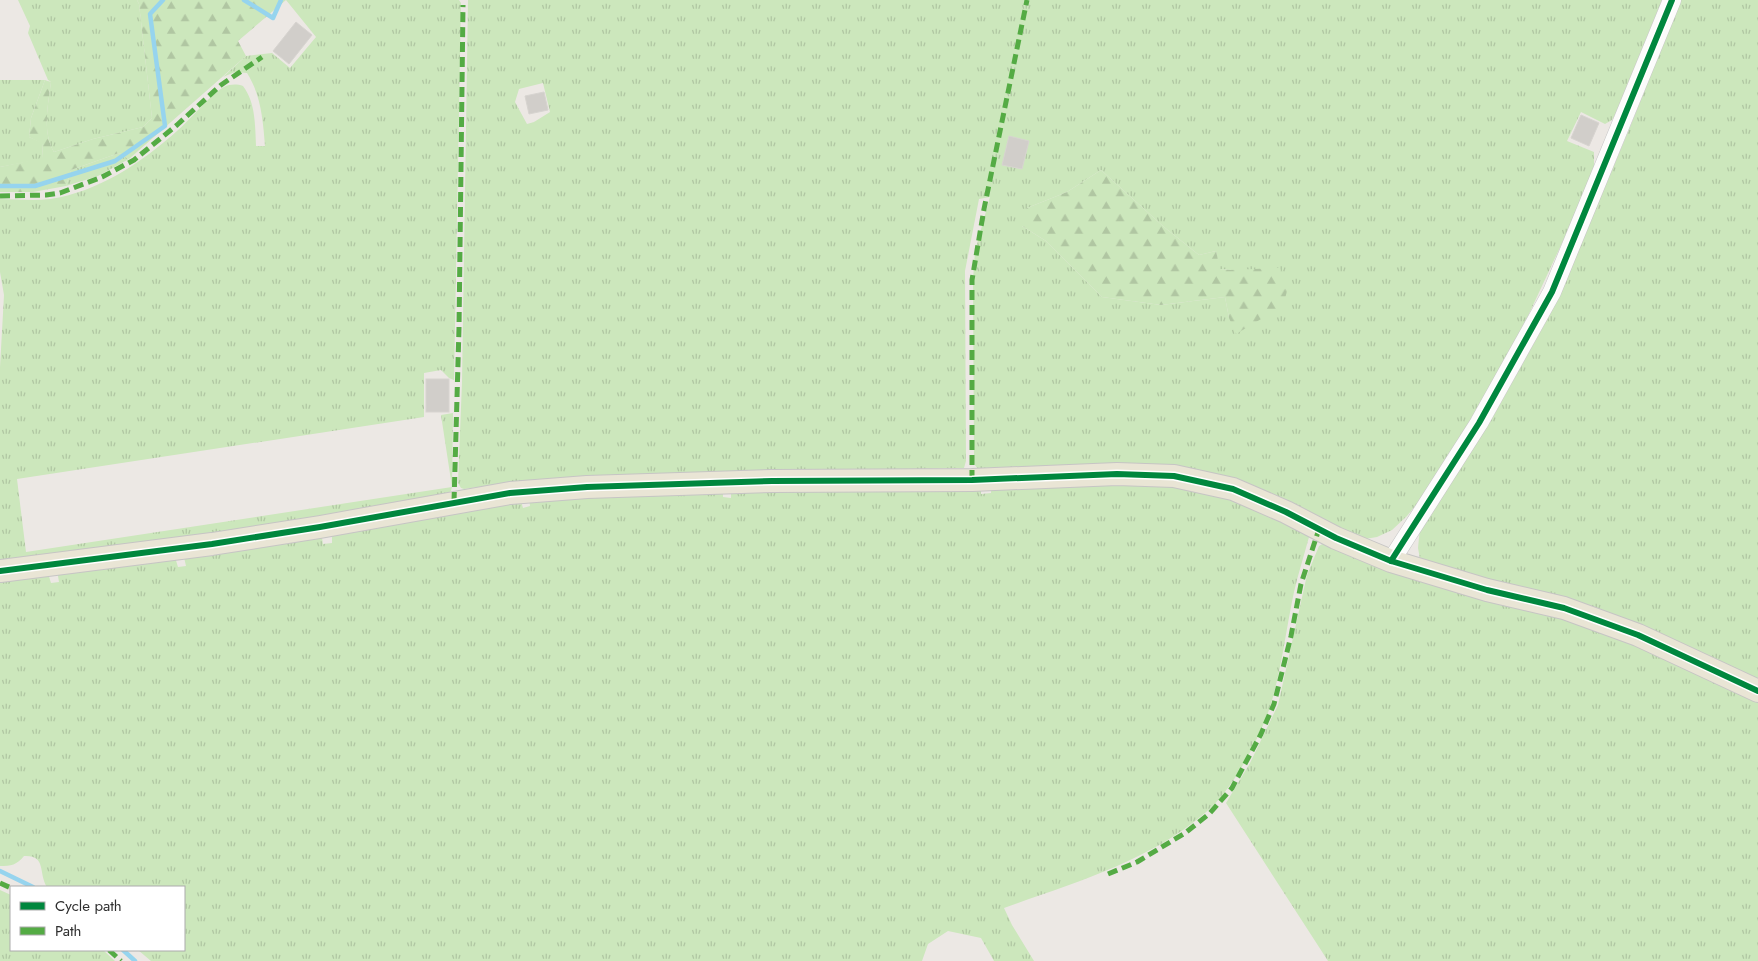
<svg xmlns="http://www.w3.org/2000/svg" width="1758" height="961" viewBox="0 0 1758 961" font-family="Jost,sans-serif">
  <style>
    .grass { fill: url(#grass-tufts); fill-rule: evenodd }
    .forest { fill: url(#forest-firs) }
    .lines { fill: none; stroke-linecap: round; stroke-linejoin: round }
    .stream { stroke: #96d4ee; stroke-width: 4.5 }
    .building { fill: #d1ceca; stroke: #d7d4d0 }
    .minor-casing { stroke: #c5c4c5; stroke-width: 19 }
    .major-casing { stroke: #c6c5c4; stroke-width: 24 }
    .minor { stroke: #fcfcfb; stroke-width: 18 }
    .major { stroke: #e9e5d5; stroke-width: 22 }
    .quiet { stroke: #54ab44; stroke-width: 5; stroke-dasharray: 10 5; stroke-linecap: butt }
    .cycleway-casing { stroke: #fff; stroke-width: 9 }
    .cycleway { stroke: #00873e; stroke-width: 6 }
  </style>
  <defs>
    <pattern id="grass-tufts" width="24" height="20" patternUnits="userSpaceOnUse" patternTransform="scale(1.25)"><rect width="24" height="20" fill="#cce7bc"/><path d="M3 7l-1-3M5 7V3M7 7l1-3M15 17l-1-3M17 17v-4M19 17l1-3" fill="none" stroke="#b0c6a2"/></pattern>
    <pattern id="forest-firs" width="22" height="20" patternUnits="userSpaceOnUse" patternTransform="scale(1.25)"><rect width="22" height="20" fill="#cce7bc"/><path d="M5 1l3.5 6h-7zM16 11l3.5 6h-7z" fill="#b0c6a2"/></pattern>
  </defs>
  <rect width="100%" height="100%" fill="#ece8e4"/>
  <g class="grass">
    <path d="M18,0H137L139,4L152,118L143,127L93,139L54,152C42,132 48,105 51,82L48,80L28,33L30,26Z"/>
    <path d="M286,0H459L461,3L454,380L449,378L441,370L424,373V417L17,479L26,552L452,487L441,415L453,413L452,487L451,491L446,494L304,520L0,561V367L4,295L0,272V199C16,199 34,201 50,199C98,192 141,163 177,131C188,122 213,92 224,87C230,84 237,84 243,86C256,103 255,126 256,146H265C263,120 261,95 247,73L235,72L223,77L246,56L272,53L290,68L316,37Z"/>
    <path d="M468,0H1662L1615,115L1612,120L1605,124L1581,112L1567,141L1594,152V168L1576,213L1528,316L1473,418L1428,490L1407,516L1392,530L1377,537L1365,539L1355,537L1261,490L978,469L974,464L973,280L975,251L990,197L979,199L965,271L966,461L964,468L653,474L531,480L464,489L461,488L458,483L462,382ZM543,83L550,112L534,122L527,124L515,102L519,89ZM1101,170L1164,227L1199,255L1216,251L1219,269L1230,270L1229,318L1225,297L1161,305L1102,297L1046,241L1022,226L1027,208L1067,192Z"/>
    <path d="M1681,0H1758V679L1420,559L1418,548L1420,527L1490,422L1543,327L1589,225L1628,132Z"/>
    <path d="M0,80H45L31,118L29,137L43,143L42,159L0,167Z"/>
    <path d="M119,153L129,159L98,176L66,186L71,170Z"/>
    <path d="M1129,479L1227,494L1299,528L1309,537C1304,556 1298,574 1294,592C1286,629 1282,667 1271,704C1260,738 1233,790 1205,813C1148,862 1073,883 1004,908L1012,925L1034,961H994L981,938L948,931L928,944L922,961H151L138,950H184V887H47C38,873 47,855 24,856C17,865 11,866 0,866V577L47,570L51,583L59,582L57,570L174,554L178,567L186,566L183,553L321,532L323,544L332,543V530L520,498L523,508L530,506L529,497L723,489V497L731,498V489L981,486V494L991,493V486Z"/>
    <path d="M1324,543L1586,622L1758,700V961H1328L1226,803L1250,763L1278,705L1307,575L1319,546Z"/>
    <path d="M0,890L11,895V950H103L115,961H0Z"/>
  </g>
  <g class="forest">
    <path d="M137,0H286L238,41L246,56L129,159L119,153L71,170L66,186L33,192H0V167L42,158L43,144L29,137L31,118L45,80L51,82C48,105 42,132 54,152L93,139L143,127L152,118L139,4Z"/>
    <path d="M1101,170L1164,227L1199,255L1216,251L1220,269L1230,270L1279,268L1290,280L1283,306L1236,334L1229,318L1225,297L1161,305L1102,297L1046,241L1022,226L1019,217L1027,208L1067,192Z"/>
  </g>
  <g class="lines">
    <g class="stream">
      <path d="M244,0L273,18L281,0"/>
      <path d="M0,186H35L115,161L165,126L150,14L163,0"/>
      <path d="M0,871L33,887"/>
      <path d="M123,950L135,961"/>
    </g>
  </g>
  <g class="building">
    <path d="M296,22L312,35L289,64L273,51Z"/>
    <path d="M544,92L548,110L529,114L525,96Z"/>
    <path d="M1581,115L1599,123L1589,146L1571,138Z"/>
    <path d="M1009,136L1029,141L1022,169L1002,165Z"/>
    <rect x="426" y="379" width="23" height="33"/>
  </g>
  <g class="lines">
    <defs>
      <path id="minor" d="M1391,561L1479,423L1552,292L1672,0"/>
      <path id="major" d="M0,571L212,544L320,527L510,493L587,487L772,481L972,480L1117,474L1174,476L1233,489L1286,512L1336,538L1391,561L1487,590L1564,608L1638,635L1758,691"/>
    </defs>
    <use href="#minor" class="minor-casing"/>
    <use href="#major" class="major-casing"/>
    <use href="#minor" class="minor"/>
    <use href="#major" class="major"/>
    <g class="quiet">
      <path d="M0,196L46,195L60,193L102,177L134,160L177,125L221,85L262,57"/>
      <path d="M972,480V280L984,209L1027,0"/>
      <path d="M454,502L459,328L463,5"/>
      <path d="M1108,874L1137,862L1185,833L1209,814L1232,788L1261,734L1274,704L1291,636L1301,584L1319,529"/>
      <path d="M0,883L11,888"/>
      <path d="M109,950L121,961"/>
    </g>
    <defs>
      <g id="cycleway">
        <path d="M1391,561L1479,423L1552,292L1672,0"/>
        <path d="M0,571L212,544L320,527L510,493L587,487L772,481L972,480L1117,474L1174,476L1233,489L1286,512L1336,538L1391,561L1487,590L1564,608L1638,635L1758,691"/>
      </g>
    </defs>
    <use href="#cycleway" class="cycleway-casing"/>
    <use href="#cycleway" class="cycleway"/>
  </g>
  <rect x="10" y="886" width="175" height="65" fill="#ffffff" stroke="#ababab"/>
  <rect x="20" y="902" width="25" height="8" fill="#00873e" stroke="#ababab"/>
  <text x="55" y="911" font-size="15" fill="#2e2e2e">Cycle path</text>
  <rect x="20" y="927" width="25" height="8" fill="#54ab44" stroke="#ababab"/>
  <text x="55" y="936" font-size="15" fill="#2e2e2e">Path</text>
</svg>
